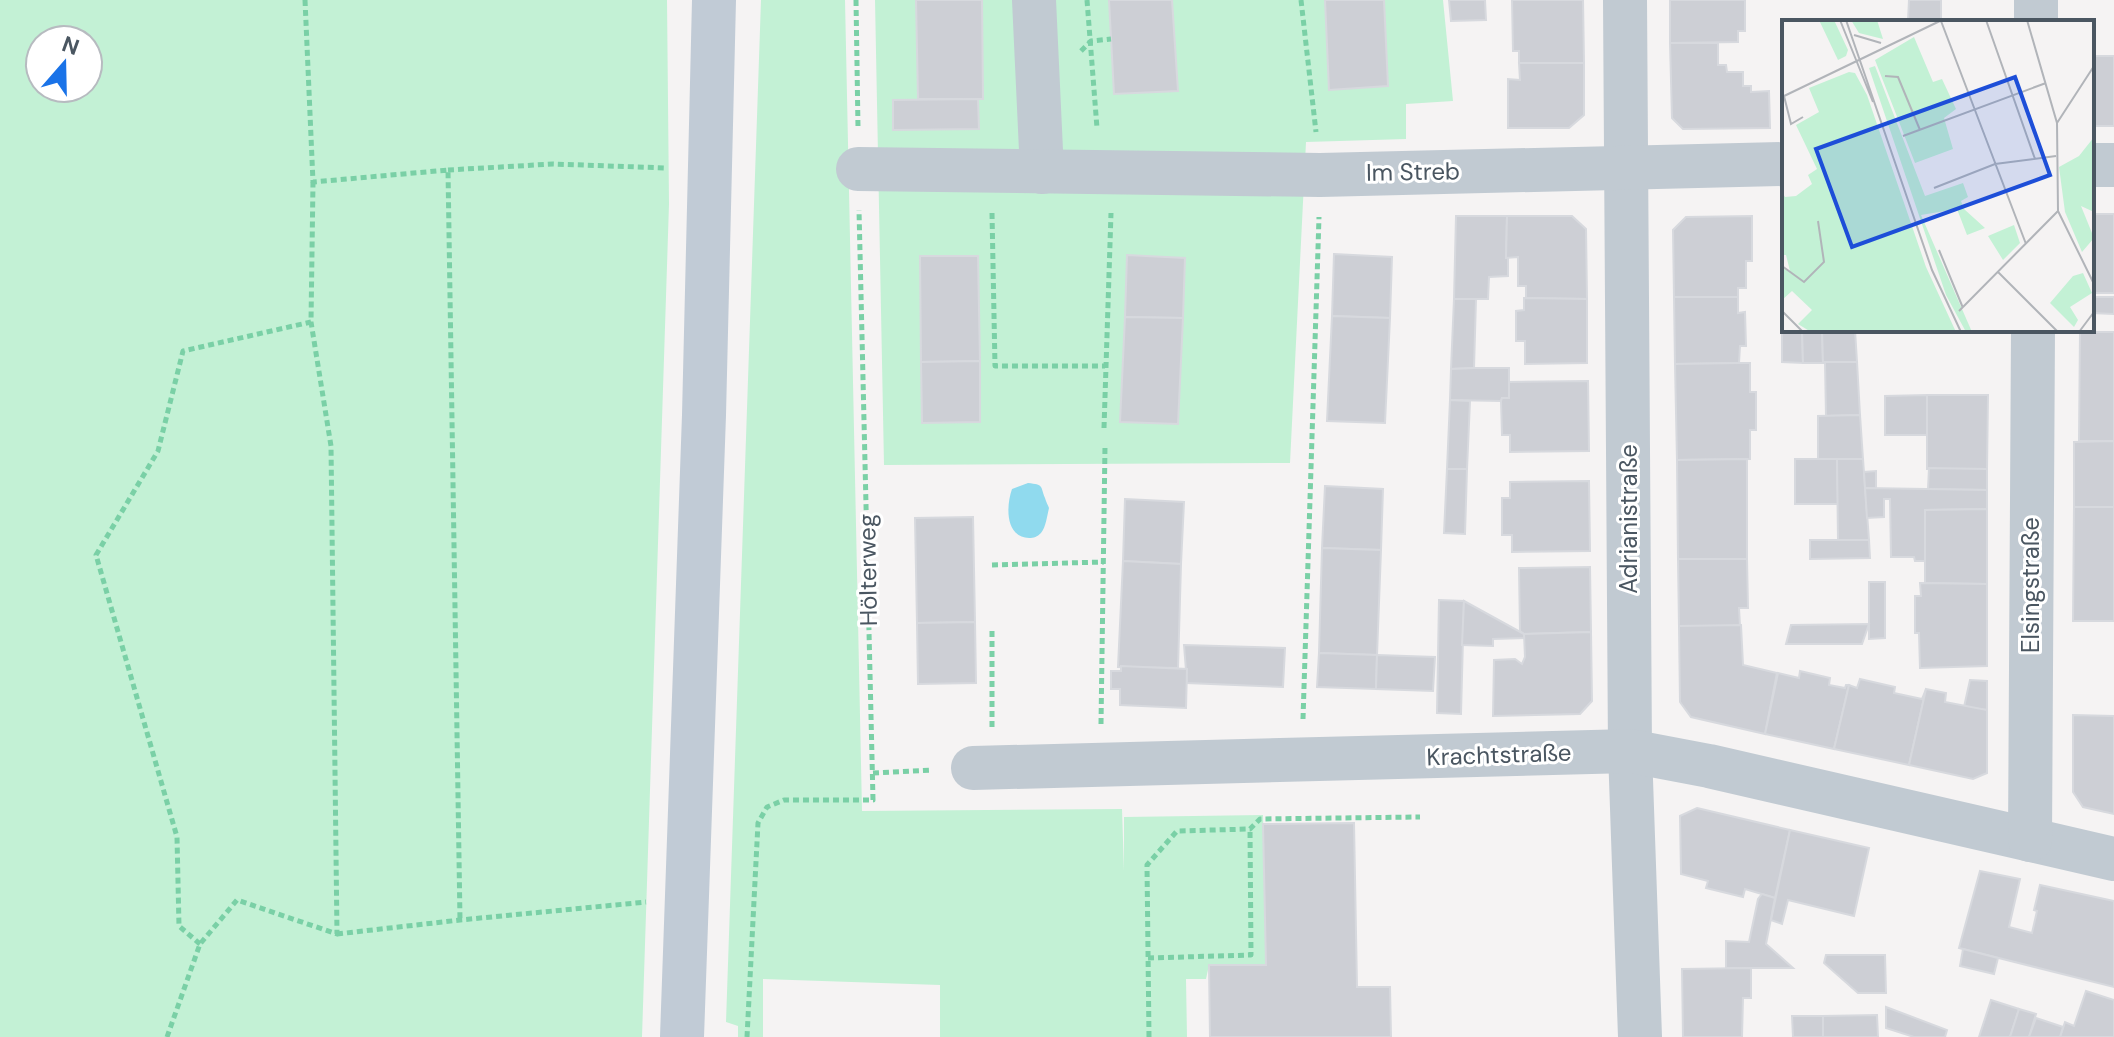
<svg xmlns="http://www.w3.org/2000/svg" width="2114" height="1037" viewBox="0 0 2114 1037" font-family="'DM Sans',sans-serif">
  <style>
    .green { fill: #c3f1d5; fill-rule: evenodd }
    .water { fill: #90daee }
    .building { fill: #cdcfd5; stroke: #d7d9de; stroke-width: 2 }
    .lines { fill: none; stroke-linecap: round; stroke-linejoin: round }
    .path { stroke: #7ad0a6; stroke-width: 5; stroke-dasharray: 6 4; stroke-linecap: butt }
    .minor { stroke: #c1cad2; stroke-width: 44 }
    .secondary { stroke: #c1cbd6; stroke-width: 44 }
    .labels { text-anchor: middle; stroke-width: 6; stroke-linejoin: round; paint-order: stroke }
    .street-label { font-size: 24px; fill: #4a5661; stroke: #fff }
    .inset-road { fill: none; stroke: #b1b4b9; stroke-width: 2 }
    .view { fill: #1d4ed8; fill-opacity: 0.15; stroke: #1d4ed8; stroke-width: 4 }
    .inset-edge { fill: none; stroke: #4a5661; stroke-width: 4 }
  </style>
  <rect width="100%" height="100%" fill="#f5f3f3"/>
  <g class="green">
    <path d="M0,0H667L669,204L642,1037H0ZM40,40H88V88H40Z"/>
    <path d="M761,0H845L862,811L1122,809L1124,871V817L1263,815L1266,965H1209L1206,979H1186L1187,1037H940V985L763,979V1037H738V1026L726,1022Z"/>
    <path d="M875,0H1443L1453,101L1406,104V139L1306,142L1290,463L884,465Z"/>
  </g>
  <path class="water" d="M1028,483C1044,485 1040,485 1045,498C1046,502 1048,505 1049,508C1047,516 1046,527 1041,533C1037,537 1034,538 1029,538C1005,537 1006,506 1012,489Z"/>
  <g class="building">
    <path d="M916,0H982L983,99H918Z"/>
    <path d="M1109,0H1172L1178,91L1114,94Z"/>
    <path d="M1325,0H1384L1388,86L1329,90Z"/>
    <path d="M1449,0H1485L1486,20L1451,21Z"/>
    <path d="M1512,0H1583L1584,63H1519V51H1513Z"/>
    <path d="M1670,0H1745V31H1738V42L1670,43Z"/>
    <path d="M1909,0H1941V21H1908Z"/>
    <path d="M1670,43H1718V65H1726L1727,72H1743V86H1751V92L1769,91L1770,128L1683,129L1672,118Z"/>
    <rect x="2092" y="56" width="22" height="70"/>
    <path d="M1519,63H1584V115L1569,128H1508V79L1520,80Z"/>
    <path d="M978,99L979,129L893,130V100Z"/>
    <rect x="2092" y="214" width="22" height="79"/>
    <path d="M1456,216H1507L1506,258H1508V276L1489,277L1488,299H1454Z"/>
    <path d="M1507,216H1572L1586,229L1587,299L1526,298V286H1518V257L1506,258Z"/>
    <path d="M1752,216V261H1746V288H1738V297H1674L1673,230L1686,217Z"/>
    <path d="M1334,254L1392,257L1390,318L1332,316Z"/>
    <path d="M1127,255L1185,258L1183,318L1125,317Z"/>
    <path d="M920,256H978L980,361L921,362Z"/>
    <path d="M1674,297H1738V313L1745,312L1746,346H1740L1739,363L1675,364Z"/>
    <path d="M2092,297H2114V314L2092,313Z"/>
    <path d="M1524,298L1587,299V363L1525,364V341H1516V311L1524,310Z"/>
    <path d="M1454,299H1476L1474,368L1451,369Z"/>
    <path d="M1332,316L1390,318L1385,423L1327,421Z"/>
    <path d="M1125,317L1183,318L1178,424L1120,422Z"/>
    <path d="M1782,321H1784V330H1802L1803,363L1782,362Z"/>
    <path d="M1802,330H1822L1823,363H1803Z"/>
    <path d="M1822,330H1855L1857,362L1823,363Z"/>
    <path d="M2080,332H2114V441H2079Z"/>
    <path d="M980,361V422L922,423L921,362Z"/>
    <path d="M1825,362H1857L1860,415L1826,416Z"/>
    <path d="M1739,363H1750V392H1756V430H1750V459L1677,460L1675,364Z"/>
    <path d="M1474,368H1509V398H1502L1501,401L1450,400L1451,369Z"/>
    <path d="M1588,381L1589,451L1510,452V435H1502L1501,401L1502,398H1509V382Z"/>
    <path d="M1927,395H1988L1987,469H1927Z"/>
    <path d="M1927,395V435H1885V396Z"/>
    <path d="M1450,400L1470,401L1467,469H1447Z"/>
    <path d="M1860,415L1863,459H1818V416Z"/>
    <path d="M2114,441V507H2074V442Z"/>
    <path d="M1747,459V559H1678L1677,460Z"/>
    <path d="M1795,459H1837L1838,504H1795Z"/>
    <path d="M1837,459H1863L1869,540H1838Z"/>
    <path d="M1929,468L1987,469V490L1928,489Z"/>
    <path d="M1447,469H1467L1465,534L1444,533Z"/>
    <path d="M1876,471V489L1865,488L1864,472Z"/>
    <path d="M1589,481L1590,551L1512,552V535H1502V498H1510V482Z"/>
    <path d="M1325,486L1383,489L1381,550L1322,548Z"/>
    <path d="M1865,488L1987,490V509L1925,510V561H1915L1914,557H1891L1890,499H1884V517L1867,518Z"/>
    <path d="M1125,499L1184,502L1181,564L1123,561Z"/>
    <path d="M2074,507H2114V621H2073Z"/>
    <path d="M1987,509V584L1925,583V510Z"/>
    <path d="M973,517L975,622L917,623L915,518Z"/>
    <path d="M1810,540H1869L1870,558L1810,559Z"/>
    <path d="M1322,548L1381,550L1377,655L1319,653Z"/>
    <path d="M1678,559H1747L1748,608H1739L1740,626H1679Z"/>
    <path d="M1123,561L1181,564L1178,668L1118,667Z"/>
    <path d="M1590,567L1591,632L1524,634L1520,631L1519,568Z"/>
    <path d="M1869,582H1885V638L1869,639Z"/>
    <path d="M1920,583L1987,584V666L1920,668L1919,633H1915V596H1921Z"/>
    <path d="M1439,600L1464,601L1461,714L1437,713Z"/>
    <path d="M1464,601L1524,634L1525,638L1493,639V646L1462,645Z"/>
    <path d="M975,622L976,683L918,684L917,623Z"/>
    <path d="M1869,624L1862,644H1786L1791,625Z"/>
    <path d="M1741,625L1743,665L1777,673L1765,734L1691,717L1680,702L1679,626Z"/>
    <path d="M1591,632L1592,701L1580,714L1493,716L1494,660L1515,659L1522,664L1525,657L1524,634Z"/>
    <path d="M1184,645L1285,648L1283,687L1187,683Z"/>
    <path d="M1319,653L1377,655L1376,689L1317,687Z"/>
    <path d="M1377,655L1435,657L1433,691L1376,689Z"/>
    <path d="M1121,666L1187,669L1186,708L1120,705V689H1111V671H1121Z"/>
    <path d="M1800,671L1830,678L1829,685L1845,688L1846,685H1849L1834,749L1765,734L1778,673L1799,678Z"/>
    <path d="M1860,679L1895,687L1894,693L1922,699L1926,689L1909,765L1834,749L1849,685L1857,688Z"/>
    <path d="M1970,680L1987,681V710L1964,707Z"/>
    <path d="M1926,689L1946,693L1945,702L1987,710V773L1973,779L1909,765Z"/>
    <path d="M2073,715L2114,716V814L2083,807L2073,792Z"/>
    <path d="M1697,808L1790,830L1775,898L1745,889L1743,897L1706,888L1708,881L1681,874L1680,816Z"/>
    <path d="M1354,823L1357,987H1390L1391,1037H1210L1209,965H1266L1263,824Z"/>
    <path d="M1790,830L1869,848L1854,916L1788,900L1782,924L1771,920Z"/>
    <path d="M1980,871L2020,879L2009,927L2032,933L2037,911L2034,910L2040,885L2114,901V987L1959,948Z"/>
    <path d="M1762,894L1775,898L1766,944L1793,968H1726V941L1749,942L1758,899Z"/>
    <path d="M1963,949L1998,958L1994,974L1960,966Z"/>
    <path d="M1826,955H1885L1886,993H1858L1824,963Z"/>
    <path d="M1751,968V998H1743L1742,1037H1683L1682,969Z"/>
    <path d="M2086,991L2114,1000V1037H2060L2065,1022L2074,1026Z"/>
    <path d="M1991,1000L2019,1009L2010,1037H1979Z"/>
    <path d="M1886,1007L1947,1030L1945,1037H1914L1886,1028Z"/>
    <path d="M2019,1009L2036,1014L2029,1037H2010Z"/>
    <path d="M1877,1015L1878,1037H1823V1016Z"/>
    <path d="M1792,1016H1823V1037H1793Z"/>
    <path d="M2036,1018L2063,1027L2060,1037H2029Z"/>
  </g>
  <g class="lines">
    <g class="path">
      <path d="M305,0L313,182L448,170L460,920"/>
      <path d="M856,0L858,128"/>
      <path d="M1087,0L1097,128"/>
      <path d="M1301,0L1316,132"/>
      <path d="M1081,51L1091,41L1111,39"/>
      <path d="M448,170L553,164L667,168"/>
      <path d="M992,213L995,366H1105"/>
      <path d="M1104,428L1111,213"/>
      <path d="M992,565L1104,562"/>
      <path d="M1303,719L1319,217"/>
      <path d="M1101,724L1105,446"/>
      <path d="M992,727V627"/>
      <path d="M873,773L932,770"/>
      <path d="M337,934L460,920L646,902"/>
      <path d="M200,944L179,926L177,837L96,555L158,451L183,351L311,322"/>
      <path d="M1148,958L1251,955L1250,829"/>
      <path d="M167,1037L200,944L237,900L337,934L331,446L311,322L313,182"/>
      <path d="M747,1037L758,823L767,807L784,800H873L859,210"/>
      <path d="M1149,1037L1147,865L1177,831L1250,829L1260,819L1420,817"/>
    </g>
    <g class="minor">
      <path d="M1034,0L1042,172"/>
      <path d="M1625,0L1630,751L1640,1037"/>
      <path d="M2036,22V0"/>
      <path d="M2092,165H2114"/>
      <path d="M858,169L1320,175L1784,164"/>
      <path d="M973,768L1630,751L1709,766L2114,859"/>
      <path d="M2030,840L2033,330"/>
    </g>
    <path class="secondary" d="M682,1037L704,415L714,0"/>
  </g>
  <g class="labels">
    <g class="street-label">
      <text transform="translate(1413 172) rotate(-1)" y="8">Im Streb</text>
      <text transform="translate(1629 519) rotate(-90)" y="8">Adrianistraße</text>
      <text transform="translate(868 570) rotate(-91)" y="8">Hölterweg</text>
      <text transform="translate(2031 585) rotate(-90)" y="8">Elsingstraße</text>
      <text transform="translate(1499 755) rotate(-2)" y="8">Krachtstraße</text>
    </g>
  </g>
  <g transform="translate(1782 20)">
    <rect width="312" height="312" fill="#f5f3f3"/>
    <path d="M37,0H52L66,30L64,36L56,40ZM69,0H95L101,19L77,13ZM132,17L151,62L160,59L174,89L162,98L171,129L133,143L93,40ZM93,46L143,176L181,163L186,177L179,181L182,189L203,208L185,215L175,189L139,195L190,312H184L164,275L87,48ZM67,52L73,53L85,75L144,247L174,312H29L16,304L30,290L10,271L0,280V248L8,251L4,235H0V172L3,177L14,176L30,164L26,155L35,149L14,105L37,92L27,68ZM312,117V192L299,186L312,218L300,232L283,192L277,147L297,136ZM232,205L238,223L221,240L206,216ZM301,253L310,273L288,287L296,300L292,307L268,283L291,256Z" fill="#c3f1d5"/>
    <path class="inset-road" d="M58,0L91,82M64,0L150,250L179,312M204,0L253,139M245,0L275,103L276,191L312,264M159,1L244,224M72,15L99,23M103,56L116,57L138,110M2,76L9,104L21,97M0,77L160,0M275,103L312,46M121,116L264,63M152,168L213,144L274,136M157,230L181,288M0,246L22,262L42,242L36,201M216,252L276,312M0,291L21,312M177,291L276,191M297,312L312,292"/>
    <path class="view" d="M233,57L268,155L70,227L34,129Z"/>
    <rect width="312" height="312" class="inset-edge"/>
  </g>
  <g transform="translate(64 64) rotate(20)"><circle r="38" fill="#ffffff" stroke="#b7bbc0" stroke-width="2"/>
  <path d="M0-6L14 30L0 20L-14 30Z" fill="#1a73e8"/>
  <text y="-12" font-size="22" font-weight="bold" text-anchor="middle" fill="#4a5661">N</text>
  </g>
</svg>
